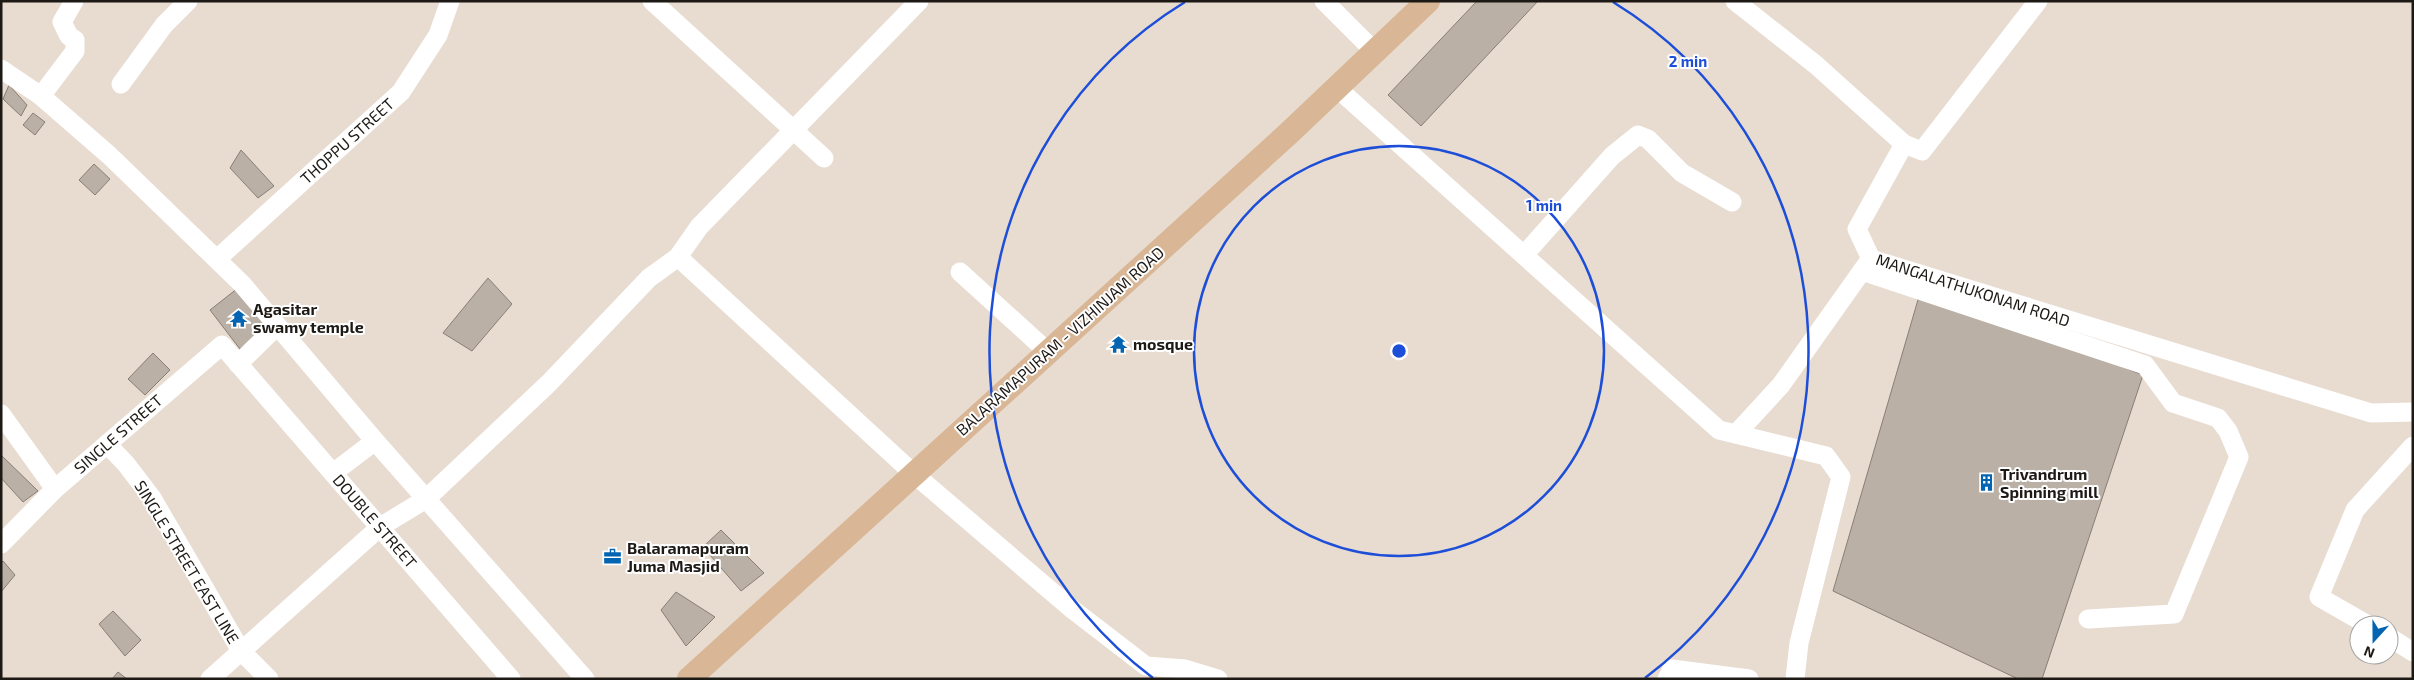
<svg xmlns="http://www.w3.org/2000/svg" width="2414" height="680" viewBox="0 0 2414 680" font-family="'Exo 2',sans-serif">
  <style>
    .building { fill: #bbb0a6; stroke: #887e74 }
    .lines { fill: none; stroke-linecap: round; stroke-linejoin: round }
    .minor { stroke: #fff; stroke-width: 19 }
    .major { stroke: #d9b695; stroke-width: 24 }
    .ring { fill: none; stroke: #1d4ed8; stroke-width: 2.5 }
    .labels { text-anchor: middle; stroke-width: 4; stroke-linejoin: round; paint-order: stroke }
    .street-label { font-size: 16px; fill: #1d1915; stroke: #fff }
    .poi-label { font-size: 16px; font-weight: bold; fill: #1d1915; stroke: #fff; text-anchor: start }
    .centre { fill: #1d4ed8; stroke: #fff; stroke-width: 2.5 }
    .ring-label { font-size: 15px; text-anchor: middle; font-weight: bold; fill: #1d4ed8; stroke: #fff; stroke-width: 4; stroke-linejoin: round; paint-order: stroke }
  </style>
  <rect width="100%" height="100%" fill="#e8dcd1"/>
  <g class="building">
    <path d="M1477,1H1538L1421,126L1388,95Z"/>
    <path d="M9,85L27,105L21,116L3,99Z"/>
    <path d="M33,113L45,122L35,135L23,125Z"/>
    <path d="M241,150L274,186L258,198L230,168Z"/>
    <path d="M94,164L110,179L95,195L79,180Z"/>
    <path d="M488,278L512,304L472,351L443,333Z"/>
    <path d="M1922,286L2143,375L2042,679H2018L1833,591Z"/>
    <path d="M238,288L268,327L240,349L210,310Z"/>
    <path d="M153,353L170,370L145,395L128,379Z"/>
    <path d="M1,455L38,491L23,502L1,478Z"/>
    <path d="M721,530L764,573L741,591L703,547Z"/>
    <path d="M3,561L15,575L1,592V563Z"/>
    <path d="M676,592L715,617L686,646L661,610Z"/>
    <path d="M113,611L141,640L125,656L99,624Z"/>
    <path d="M118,672L127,679H112Z"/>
  </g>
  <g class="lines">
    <g class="minor">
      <path d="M652,1L824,158"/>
      <path d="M1324,1L1375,52"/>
      <path d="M1735,1L1816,65L1904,144L1857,229L1871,259L2371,413L2413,412"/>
      <path d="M1,69L41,96L110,156L242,284L375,441L585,679"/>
      <path d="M121,84L164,25L188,1"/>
      <path d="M1337,88L1719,430L1826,456L1841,477L1799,643L1795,679"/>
      <path d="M41,96L75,51V40L69,36L62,22L74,1"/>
      <path d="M1904,144L1922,151L2038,1"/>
      <path d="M1524,255L1612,156L1638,135L1648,139L1682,173L1732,202"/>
      <path d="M678,257L914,474L1072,609L1146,666L1185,669L1218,679"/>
      <path d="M217,259L401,92L438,35L450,1"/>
      <path d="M1862,271L2145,365L2173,403L2218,418L2228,431L2239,457L2174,614L2088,619"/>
      <path d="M960,272L1048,352"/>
      <path d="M238,364L277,326"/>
      <path d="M1,414L55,489"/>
      <path d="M1736,434L1781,385L1869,261"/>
      <path d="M107,444L126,464L152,498L241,651L269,679"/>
      <path d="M333,473L375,441"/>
      <path d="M1,544L55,489L222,345L511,679"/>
      <path d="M2368,625L2319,597L2355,510L2413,446"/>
      <path d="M2389,637L2413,652"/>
      <path d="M210,679L380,527L426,499L549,383L649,278L678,257L699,227L919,1"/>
      <path d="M1667,679L1672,669L1749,679"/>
    </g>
    <path class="major" d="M689,679L1289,133L1428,1"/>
  </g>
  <g class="ring">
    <circle cx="1399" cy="351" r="205"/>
    <path d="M1153 678A409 409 0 0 1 1185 2M1613 2A409 409 0 0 1 1645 678"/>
  </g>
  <defs>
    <symbol id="temple-bare" viewBox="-9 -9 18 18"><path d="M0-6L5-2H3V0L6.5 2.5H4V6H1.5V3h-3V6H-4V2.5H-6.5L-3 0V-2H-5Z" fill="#0364b1" stroke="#fff" stroke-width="2.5" paint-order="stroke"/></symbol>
    <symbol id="building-bare" viewBox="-9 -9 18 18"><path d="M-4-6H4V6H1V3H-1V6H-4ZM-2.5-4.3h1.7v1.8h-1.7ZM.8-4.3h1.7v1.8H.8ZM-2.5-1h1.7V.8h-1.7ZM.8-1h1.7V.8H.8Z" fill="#0364b1" stroke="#fff" stroke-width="2.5" paint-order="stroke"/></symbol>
    <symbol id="office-bare" viewBox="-9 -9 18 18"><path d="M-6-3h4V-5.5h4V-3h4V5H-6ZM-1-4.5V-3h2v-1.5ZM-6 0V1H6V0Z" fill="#0364b1" stroke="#fff" stroke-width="2.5" paint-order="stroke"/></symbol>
  </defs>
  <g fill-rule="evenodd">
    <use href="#temple-bare" x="226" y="306" width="25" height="25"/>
    <use href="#temple-bare" x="1106" y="332" width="25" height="25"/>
    <use href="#building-bare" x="1974" y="470" width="25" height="25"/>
    <use href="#office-bare" x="600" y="544" width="25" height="25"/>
  </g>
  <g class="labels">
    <g class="street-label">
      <text transform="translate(347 141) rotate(-42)" y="6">THOPPU STREET</text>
      <text transform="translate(1973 290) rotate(18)" y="6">MANGALATHUKONAM ROAD</text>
      <text transform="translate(1060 341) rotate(-42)" y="6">BALARAMAPURAM - VIZHINJAM ROAD</text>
      <text transform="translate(118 434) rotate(-41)" y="6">SINGLE STREET</text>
      <text transform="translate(375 521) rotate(49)" y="6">DOUBLE STREET</text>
      <text transform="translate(187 562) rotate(59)" y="6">SINGLE STREET EAST LINE</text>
    </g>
    <g class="poi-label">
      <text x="253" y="315">Agasitar<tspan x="253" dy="18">swamy temple</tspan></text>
      <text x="1133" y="350">mosque</text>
      <text x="2000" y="480">Trivandrum<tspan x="2000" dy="18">Spinning mill</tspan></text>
      <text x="627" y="554">Balaramapuram<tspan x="627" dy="18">Juma Masjid</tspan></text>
    </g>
  </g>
  <circle cx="1399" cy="351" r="8" class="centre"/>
  <g class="ring-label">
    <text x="1688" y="67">2 min</text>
    <text x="1544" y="211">1 min</text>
  </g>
  <rect width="2414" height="680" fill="none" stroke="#1d1915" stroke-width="5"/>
  <g transform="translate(2374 640) rotate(201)"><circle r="24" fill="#ffffff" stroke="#a5a3a1"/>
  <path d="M0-4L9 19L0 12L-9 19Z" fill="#0364b1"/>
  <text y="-8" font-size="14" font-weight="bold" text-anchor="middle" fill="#1d1915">N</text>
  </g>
</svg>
